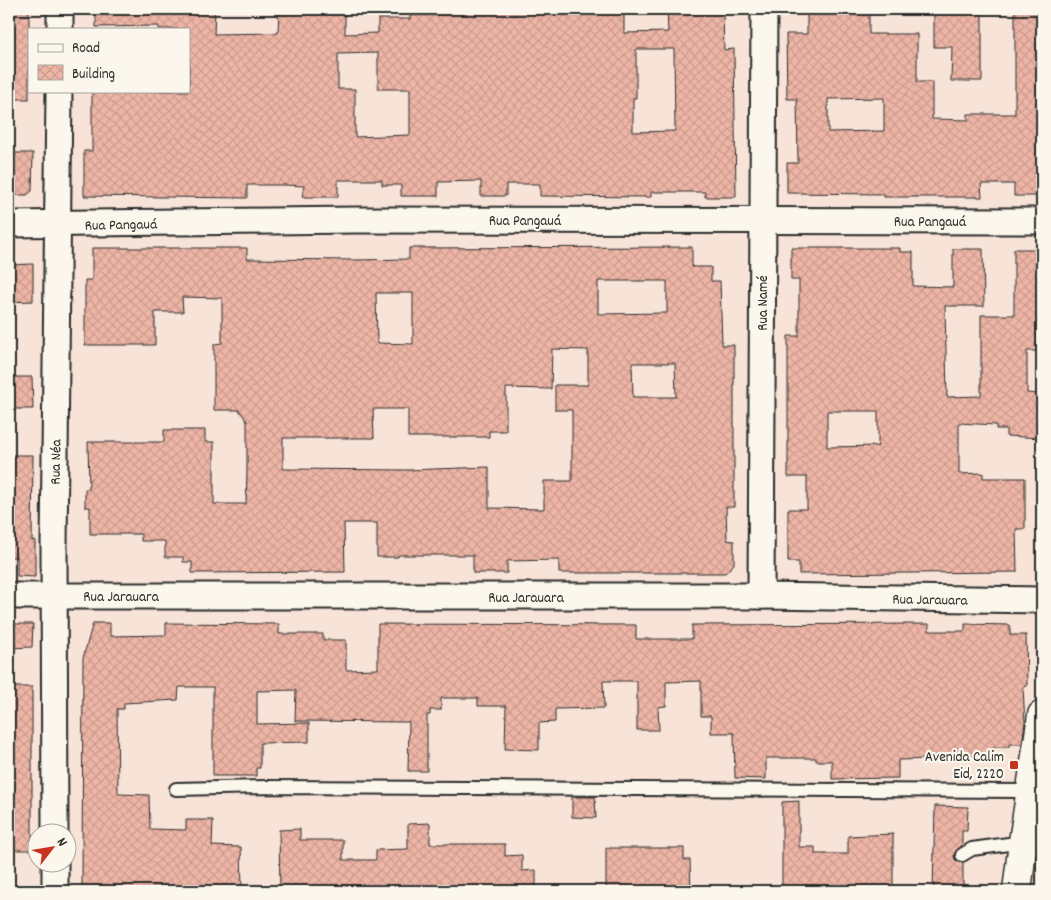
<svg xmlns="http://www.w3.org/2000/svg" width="1051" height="900" viewBox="0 0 1051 900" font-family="Dekko,sans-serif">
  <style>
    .building { fill: url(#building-cross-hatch); stroke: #2b2b2b; fill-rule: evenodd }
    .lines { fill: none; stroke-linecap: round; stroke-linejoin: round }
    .lane-casing { stroke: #2b2b2b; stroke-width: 16 }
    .street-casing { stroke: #2b2b2b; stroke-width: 29 }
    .primary-casing { stroke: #2b2b2b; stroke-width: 31 }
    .lane { stroke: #fbf7ec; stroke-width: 12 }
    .street { stroke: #fbf7ec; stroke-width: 25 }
    .primary { stroke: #fbf7ec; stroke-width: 28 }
    .poi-dot { fill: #c8321e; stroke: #fbf7ec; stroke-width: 2 }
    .labels { text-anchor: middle; stroke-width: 4.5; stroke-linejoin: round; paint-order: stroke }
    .street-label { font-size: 15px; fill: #2b2b2b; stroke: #fbf7ec }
    .poi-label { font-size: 15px; fill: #2b2b2b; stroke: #fbf7ec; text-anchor: end }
  </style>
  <defs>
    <pattern id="building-cross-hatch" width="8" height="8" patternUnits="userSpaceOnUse" patternTransform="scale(1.25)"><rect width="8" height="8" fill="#eeb5a6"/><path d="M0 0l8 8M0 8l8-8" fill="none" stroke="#cc9c8f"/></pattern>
  </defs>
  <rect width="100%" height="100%" fill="#f7e3d7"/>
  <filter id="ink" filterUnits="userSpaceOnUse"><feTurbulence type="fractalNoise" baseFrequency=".02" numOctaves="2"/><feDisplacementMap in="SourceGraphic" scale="10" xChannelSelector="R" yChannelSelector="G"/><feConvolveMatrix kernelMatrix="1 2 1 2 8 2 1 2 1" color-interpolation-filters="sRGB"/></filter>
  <g filter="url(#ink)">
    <g class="building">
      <rect x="9" y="9" width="20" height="90"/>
      <path d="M96,9H215L214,34L278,33L279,9H345V34L378,33V19H410V15H443V9H617V12L624,11V33L668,32L667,9L723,11L724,50L734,49L736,197H705V192H651V197L540,196V184H506V196H481V181L438,182V196H401V185H382V180H338V197H302L304,186L284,185H247V198L84,196V151H92V91H189V29H159V26L96,27ZM636,49H674L675,131L633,132V98H636ZM378,53V89H410V135L355,137V89H338V54Z"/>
      <path d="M807,9H869V34H917V82H932V119L968,120V114H1015V9H1041L1042,196H1014V184H981L982,197H884V194L787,193V163H798L797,99H787L786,34H807ZM884,98V131L828,132V99Z"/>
      <path d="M934,9H982V81H951L952,47H934Z"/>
      <path d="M9,153H33L32,191L27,195H9Z"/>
      <path d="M692,247V267H711V281H720L722,345H734V507H726L727,540L734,541V564L725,573H559V560L507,561V573H473V555H398V557H377V523H344L345,572L192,573V562H183V557H165V541H141V534H90V507H85V489H89L88,442H164V430H205V442H214V504H246L247,471V421L239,410H214V344L222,343V298L182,297L183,312H155V345H85V280H92V248H247V259L356,260L409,259V248ZM598,281H667V313L598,314ZM376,293H413V344L377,343ZM552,349L588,350V385H555V410H572V481H544V509L489,508V467L408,470L283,469V438H374L373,409H408V437H489V431H506V388L551,389ZM632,363H675L676,397H633Z"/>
      <path d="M791,248H900V252H913V286L953,287V249H983L984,306H945L947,397L981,396V315H1014V249H1042V346H1039V351H1027V393L1040,394L1042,438L1006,436V429H996V425L959,423V474L983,473V478H1025V529H1016L1017,572L799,574V562H788V509H807V477H788V336H799V280H791ZM827,411H878V446L827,447Z"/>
      <path d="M33,264V301L9,302V265Z"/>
      <path d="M9,377H32L33,409H9Z"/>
      <path d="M9,455H33L32,541L35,540V577L17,576V557H9Z"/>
      <path d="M93,623H110V636L166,635V623L279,624V634H323V640H346V670L378,669V624L636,625V639H692V625L929,624V631H965V624L1010,625V635H1026L1027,686L1023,687L1025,723L1022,744H1009V747H994V756H930V759L898,760V778L832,779V761H816V758H766V779L735,778L734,733H711V716H701V681L666,682V706L658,707L659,730H637V681H603L604,708L555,709V722L539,723V750L505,749L506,706H478V698H441V710H430V715H427V771H408L409,722L295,721L296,690L257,691V724L309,723V742L260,743V768H256V776H213V687H179L178,700L124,703V709H117L118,794L149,795L150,829L186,830V820H213L212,846L241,847L242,891H82L83,658Z"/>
      <path d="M13,624H33L32,647L10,648V630H13Z"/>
      <rect x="9" y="687" width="23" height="163"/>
      <path d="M572,797H595L596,818L572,817Z"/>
      <path d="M799,801V847H815V854H848V836L893,834V891H782V802Z"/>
      <path d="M935,806L968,807L967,831H962V845L954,855L955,860L963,863V891H933Z"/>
      <path d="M430,823V844H505V856L522,855V871L536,870V891H280L279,830L300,829V840H343V860H376V850L408,849V824Z"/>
      <path d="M606,848H684V860H690L691,891H606Z"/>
    </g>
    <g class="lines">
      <defs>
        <g id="lane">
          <path d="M176,789L265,787L1030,791"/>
          <path d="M962,855L972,849L1023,842"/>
        </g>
        <g id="street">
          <path d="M60,29V9"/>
          <path d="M9,224L357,220L1042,221"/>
          <path d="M9,596H761L1042,600"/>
          <path d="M761,596L764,9"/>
          <path d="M55,832L54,547L59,91"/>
          <path d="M55,891V862"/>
        </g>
        <path id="primary" d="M1017,891L1023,842L1042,715"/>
      </defs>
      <use href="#lane" class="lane-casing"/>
      <use href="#street" class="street-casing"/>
      <use href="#primary" class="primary-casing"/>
      <use href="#lane" class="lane"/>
      <use href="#street" class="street"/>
      <use href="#primary" class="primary"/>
    </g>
  </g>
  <rect class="poi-dot" x="1009" y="760" width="10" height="10" rx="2.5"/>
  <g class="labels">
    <g class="street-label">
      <text x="525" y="225">Rua Pangauá</text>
      <text x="930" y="226">Rua Pangauá</text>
      <text transform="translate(121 224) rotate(-1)" y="5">Rua Pangauá</text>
      <text transform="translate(762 303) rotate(-90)" y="5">Rua Namé</text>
      <text transform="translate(55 462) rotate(-89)" y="5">Rua Néa</text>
      <text x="121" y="601">Rua Jarauara</text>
      <text x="526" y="602">Rua Jarauara</text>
      <text transform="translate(930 599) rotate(1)" y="5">Rua Jarauara</text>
    </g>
    <g class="poi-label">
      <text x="1004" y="761">Avenida Calim<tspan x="1004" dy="17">Eid, 2220</tspan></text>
    </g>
  </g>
  <rect width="1051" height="900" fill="none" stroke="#fbf7ec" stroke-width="30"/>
  <rect x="15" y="15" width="1021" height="870" fill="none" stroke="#2b2b2b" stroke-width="2" filter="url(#ink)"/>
  <rect x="28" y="28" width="162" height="65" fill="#fbf7ec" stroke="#a8a59f"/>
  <rect x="38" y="44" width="25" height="8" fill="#fbf7ec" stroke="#a8a59f"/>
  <text x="72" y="52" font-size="15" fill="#2b2b2b">Road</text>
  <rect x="38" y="65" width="25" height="15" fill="url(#building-cross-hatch)" stroke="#a8a59f"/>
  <text x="72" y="78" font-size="15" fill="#2b2b2b">Building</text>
  <g transform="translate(52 848) rotate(59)"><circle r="24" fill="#fbf7ec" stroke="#a8a59f"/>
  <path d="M0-4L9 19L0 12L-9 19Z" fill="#c8321e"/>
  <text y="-8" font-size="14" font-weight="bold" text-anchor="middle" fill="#2b2b2b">N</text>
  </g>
</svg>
